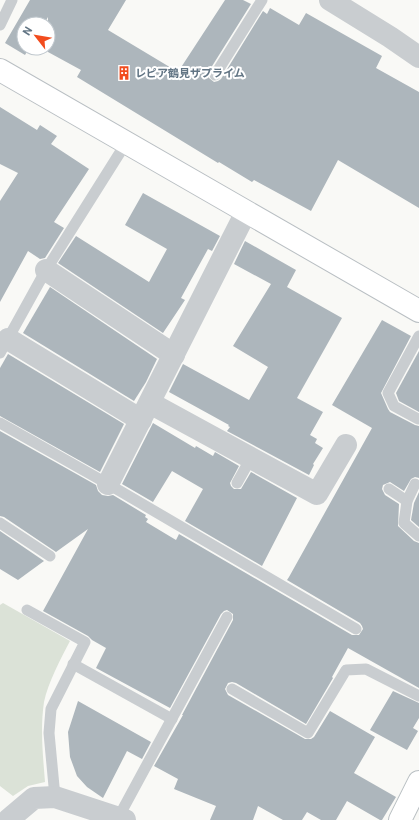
<svg xmlns="http://www.w3.org/2000/svg" width="419" height="820" viewBox="0 0 419 820" font-family="Roboto,'Noto Sans JP',sans-serif">
  <style>
    .green { fill: #dbe2d7 }
    .building { fill: #adb6bc }
    .lines { fill: none; stroke-linecap: round; stroke-linejoin: round }
    .secondary-casing { stroke: #b9bfc3; stroke-width: 24 }
    .lane { stroke: #c9cdd0; stroke-width: 11 }
    .street { stroke: #c9cdd0; stroke-width: 22 }
    .secondary { stroke: #fff; stroke-width: 22 }
    .labels { text-anchor: middle; stroke-width: 4; stroke-linejoin: round; paint-order: stroke }
    .poi-label { font-size: 11px; font-weight: bold; fill: #627584; stroke: #fff; text-anchor: start }
  </style>
  <rect width="100%" height="100%" fill="#f9f9f6"/>
  <path class="green" d="M3,603L70,641C61,658 48,683 44,702C40,729 43,756 45,782L28,786L13,796L0,786V605Z"/>
  <g class="building">
    <path d="M30,0H126L108,30L178,72L225,0H243L251,4L209,71V78L214,82L218,81L221,79L263,11L267,14L270,8L299,25L306,13L382,56L376,68L419,92V208L338,160L311,211L254,180L252,182L219,162L218,163L77,77L81,70L48,52V17L44,24H24V48H29L25,55L5,43Z"/>
    <path d="M0,107L37,130L40,125L57,136L51,144L89,169L54,222L64,228L45,258L40,259L28,251L0,302V201L18,173L0,164Z"/>
    <path d="M143,193L220,236L212,251L208,249L181,298L185,300L163,333L58,263L76,236L149,282L167,249L125,225Z"/>
    <path d="M245,241L296,270L287,287L342,318L297,398L323,412L310,435L317,439L315,443L323,448L313,464L314,465L309,475L227,431L230,427L228,426L229,425L169,392L183,364L249,400L268,367L233,346L271,284L234,264Z"/>
    <path d="M50,287L157,359L146,382L134,401L23,333Z"/>
    <path d="M382,320L411,336L381,393L388,409L390,412L415,425L419,426V478L415,477L411,479L404,491L390,482L383,485L382,489L385,495L399,504L398,526L414,541L419,543V688L348,648L332,677L333,678L306,724L236,683L232,682L228,683L225,689L228,695L305,739H311L314,737L330,711L375,737L354,773L396,797L382,820H380L347,801L336,820H321L307,812L302,820H283L258,806L253,820H210L216,806L174,789L178,779L154,766L183,715H182L233,620V614L227,610L224,611L221,614L170,708L96,668L106,648L92,640L88,636L43,611L88,529L56,552L4,517L0,516V431L96,485L98,491L102,495L108,496L113,495L146,515L145,517L148,519L146,522L176,540L179,534L352,635H359L363,629L362,626L360,623L287,580L289,577L372,428L332,405Z"/>
    <path d="M419,351V412L399,401L396,393Z"/>
    <path d="M8,354L124,424L100,472L0,416V368Z"/>
    <path d="M153,423L195,448L196,446L213,456L215,452L239,466L230,483L231,486L234,489H241L251,472L297,498L262,566L185,521L203,489L172,471L153,502L122,484Z"/>
    <path d="M419,492V527L411,520L414,503Z"/>
    <path d="M0,531L44,561L18,580L0,569Z"/>
    <path d="M393,691L419,703V718L413,728L418,731L407,750L370,730Z"/>
    <path d="M78,701L151,742L142,759L127,751L103,798L87,787L77,776L70,757L68,732Z"/>
  </g>
  <g class="lines">
    <defs>
      <g id="secondary">
        <path d="M0,70L419,311"/>
        <path d="M400,820L419,782"/>
      </g>
    </defs>
    <use href="#secondary" class="secondary-casing"/>
    <g class="lane">
      <path d="M0,25L12,0"/>
      <path d="M215,75L262,0"/>
      <path d="M0,353L46,270L126,143"/>
      <path d="M418,419L394,406L388,393L419,336"/>
      <path d="M0,423L108,484L356,629"/>
      <path d="M237,483L251,458"/>
      <path d="M415,484L407,501L404,523L419,536"/>
      <path d="M389,489L407,501"/>
      <path d="M0,523L50,556"/>
      <path d="M27,610L85,642L51,709L49,733L55,797"/>
      <path d="M73,664L172,719"/>
      <path d="M232,689L308,733L346,670L366,669L419,696"/>
      <path d="M118,818L227,617"/>
    </g>
    <g class="street">
      <path d="M330,0L390,37L419,57"/>
      <path d="M46,270L174,355"/>
      <path d="M8,339L141,420"/>
      <path d="M150,403L317,494L346,445"/>
      <path d="M108,484L246,212"/>
      <path d="M8,820L34,798L55,797L125,820"/>
    </g>
    <use href="#secondary" class="secondary"/>
  </g>
  <defs>
    <symbol id="building-bare" viewBox="-9 -9 18 18"><path d="M-4-6H4V6H1V3H-1V6H-4ZM-2.5-4.3h1.7v1.8h-1.7ZM.8-4.3h1.7v1.8H.8ZM-2.5-1h1.7V.8h-1.7ZM.8-1h1.7V.8H.8Z" fill="#f24c1e" stroke="#fff" stroke-width="2.5" paint-order="stroke"/></symbol>
  </defs>
  <g fill-rule="evenodd">
    <use href="#building-bare" x="114" y="63" width="20" height="20"/>
  </g>
  <g class="labels">
    <g class="poi-label">
      <text x="135" y="77">レピア鶴見ザプライム</text>
    </g>
  </g>
  <g transform="translate(36 36) rotate(301)"><circle r="19" fill="#ffffff" stroke="#c0c8ce"/>
  <path d="M0-3L7 15L0 10L-7 15Z" fill="#f24c1e"/>
  <text y="-6" font-size="11" font-weight="bold" text-anchor="middle" fill="#627584">N</text>
  </g>
</svg>
